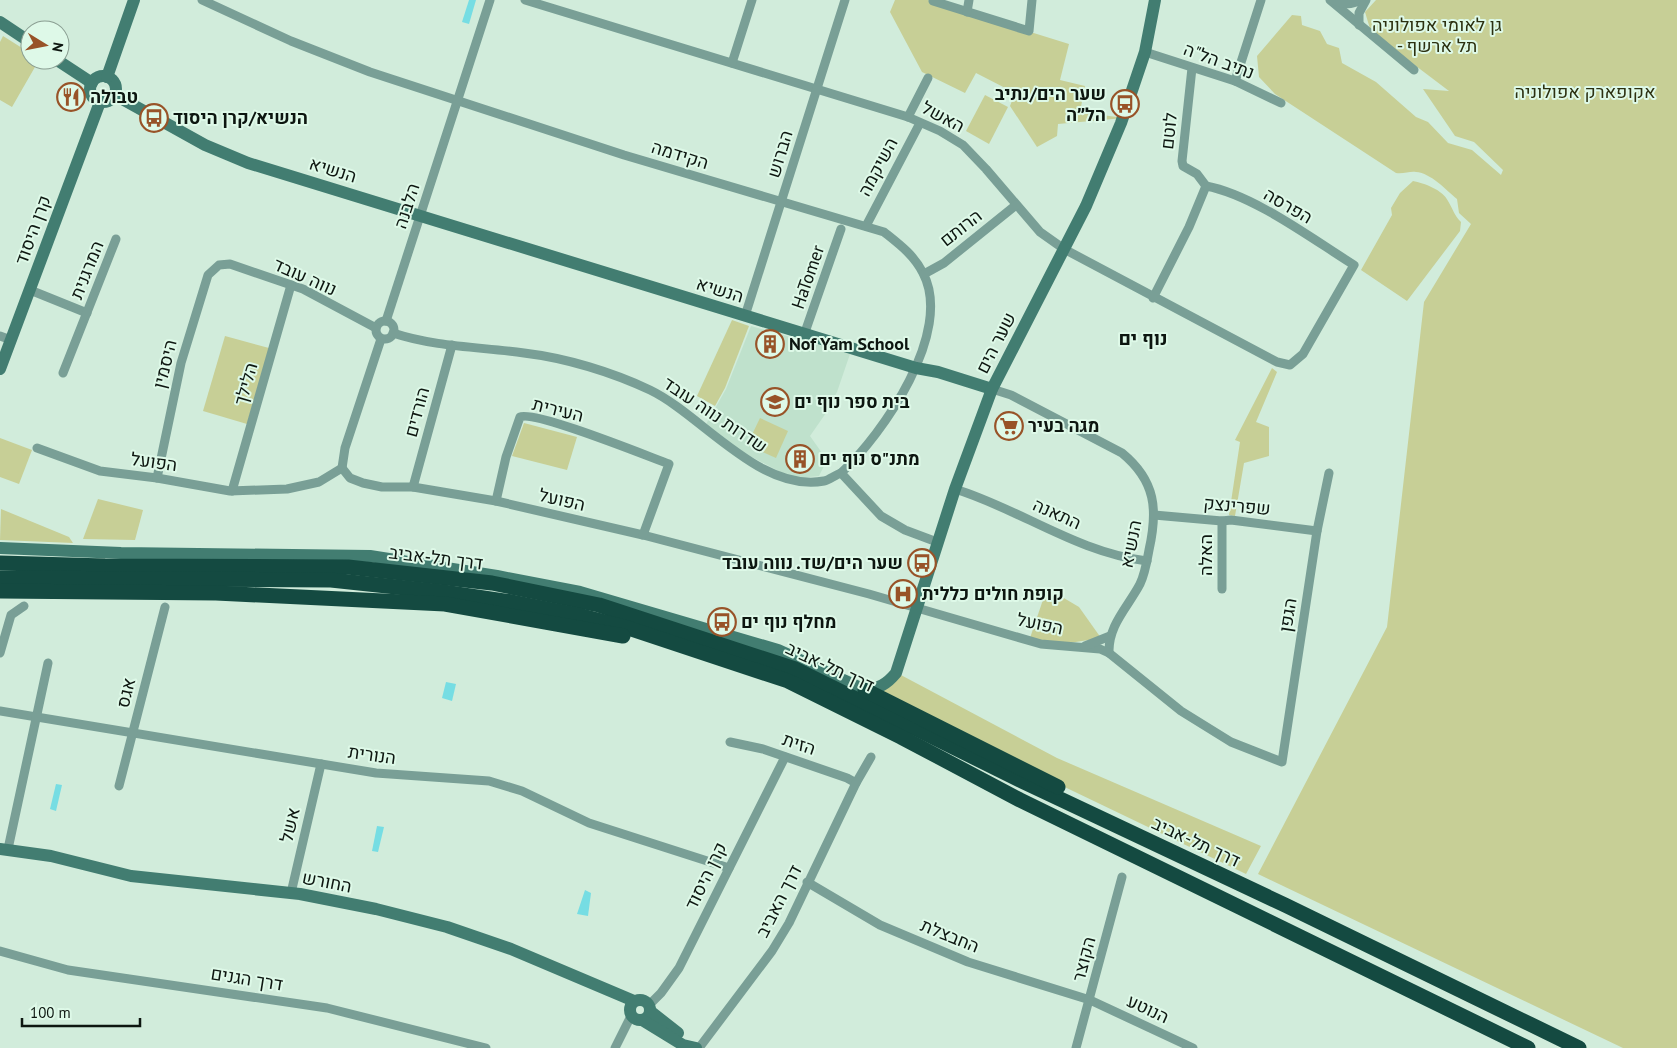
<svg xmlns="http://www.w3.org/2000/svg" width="1677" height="1048" viewBox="0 0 1677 1048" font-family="'PT Sans',Heebo,sans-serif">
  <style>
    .built { fill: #bfe1cc }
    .green { fill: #c7cf96 }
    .water { fill: #76dde3 }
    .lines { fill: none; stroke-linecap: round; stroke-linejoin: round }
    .street { stroke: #799f96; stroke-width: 9 }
    .secondary { stroke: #427d71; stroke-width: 12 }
    .highway { stroke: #144a41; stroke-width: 15 }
    .labels { text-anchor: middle; stroke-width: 4; stroke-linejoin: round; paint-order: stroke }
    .park-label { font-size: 18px; fill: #2c3010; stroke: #def9e8 }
    .street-label { font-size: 18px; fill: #0d1610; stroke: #def9e8 }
    .poi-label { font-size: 18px; font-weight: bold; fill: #0d1610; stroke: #def9e8; text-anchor: start }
    .neighbourhood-label { font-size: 19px; font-weight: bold; fill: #0d1610; stroke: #def9e8 }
  </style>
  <rect width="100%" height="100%" fill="#d1ecdb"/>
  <path class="built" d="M751,326L850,354L837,392L826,413L810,436L827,460L819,476L800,478L786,475L748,455L705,426L726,389Z"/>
  <g class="green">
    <path d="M895,0H928L1069,44L1060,80L1085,86L1080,112L1124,118L1058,124L1057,136L1037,147L1010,106L1015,93L976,73L965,93L922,72L890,12Z"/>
    <path d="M1376,0H1677V1048H1623L1258,874L1387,627L1424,302L1471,224L1459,213L1457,199C1446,190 1431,173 1416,172C1410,171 1404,174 1396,173L1275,94L1259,77L1257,56L1292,15L1301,16L1302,25L1320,31L1327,44L1339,48L1342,63L1376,82L1416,117L1428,122L1448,143L1472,150L1501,175L1503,170L1474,142L1455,136L1423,89L1449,91L1371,32L1365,12Z"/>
    <path d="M3,36L30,53V60H39L12,107L0,100V42Z"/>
    <path d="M985,95L1008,107L989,144L966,131Z"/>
    <path d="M1413,181C1424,183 1443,190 1448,201C1453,209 1454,215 1461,222L1460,231L1407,301L1361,270L1392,215L1391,208L1400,193Z"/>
    <path d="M732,320L749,326L725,388L715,406L697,396Z"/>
    <path d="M225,336L269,348L247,424L203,411Z"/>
    <path d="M1272,368L1277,372L1256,422L1269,427V456L1244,463L1235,516L1229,515L1240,442L1235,440Z"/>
    <path d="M760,418L788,431L776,458L747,445Z"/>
    <path d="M524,423L577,437L567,470L512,456Z"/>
    <path d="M0,438L32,450L19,484L0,477Z"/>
    <path d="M98,499L143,510L135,540L83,539Z"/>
    <path d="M1,509L69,537L73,543L0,540Z"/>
    <path d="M1047,588L1079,607L1101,638L1063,644L1030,638Z"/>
    <path d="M899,674L1057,758L1261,846L1246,874L1050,780L880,692Z"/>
  </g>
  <g class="water">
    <path d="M469,0H476L469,24L462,22Z"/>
    <path d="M446,682L456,684L452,701L442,698Z"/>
    <path d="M56,784L62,785L56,811L50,809Z"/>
    <path d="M377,826L384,827L378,852L372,851Z"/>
    <path d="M585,890L591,893L588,916L577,914Z"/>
  </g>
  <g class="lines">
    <g class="street">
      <path d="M202,0L291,41L370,72L624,155L884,232C899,244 914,255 923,273C954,332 883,434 841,473"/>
      <path d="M525,0L908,117L940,131L963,145L986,169L1040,232L1064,249L1277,362L1290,365L1303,354L1354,265C1312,239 1254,195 1206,186L1189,227L1153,298"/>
      <path d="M1330,0L1414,70"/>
      <path d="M1334,0C1344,5 1351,5 1362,0"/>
      <path d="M933,1L1029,31L1032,0"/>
      <path d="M967,12L969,0"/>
      <path d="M1359,25V13L1366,0"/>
      <path d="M1145,52L1235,81L1281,103"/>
      <path d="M732,63L752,0"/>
      <path d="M1192,68L1182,161L1183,166L1197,174L1206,186"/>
      <path d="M1235,81L1261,0"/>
      <path d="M908,117L928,78"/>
      <path d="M866,226L920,123"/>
      <path d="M924,274L944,263L1016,205"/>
      <path d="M30,290L87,313"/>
      <path d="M745,316L845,0"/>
      <circle cx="385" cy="330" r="9"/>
      <path d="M386,321L490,0"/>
      <path d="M393,333C435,347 481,347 524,353C566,358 612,372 650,390C702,415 760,493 824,481C829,480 835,475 841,473L881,516L905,530L937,542"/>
      <path d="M804,335L841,229"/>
      <path d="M0,336L11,340"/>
      <path d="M63,373L116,239"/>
      <path d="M992,389L1011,395L1122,453C1156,481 1158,510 1149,550C1147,561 1145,574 1140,584C1128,607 1108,625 1109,653"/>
      <path d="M37,448L100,471L157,478L230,491L287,489L319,482L342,468"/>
      <path d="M342,468L350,478L363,483L382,487H413L496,501L643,535L869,594L1041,644L1100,649L1109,653L1181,711L1231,742L1282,762L1317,531L1329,473"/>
      <path d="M342,468L345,448L381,339"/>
      <path d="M157,478L181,363L208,275L219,265L230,264L303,289L376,328"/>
      <path d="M413,487L452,345"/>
      <path d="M955,489C1020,509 1078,553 1147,561"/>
      <path d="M232,491L291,285"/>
      <path d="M496,501L506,457L520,417C534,410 647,456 669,464L643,535"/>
      <path d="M1154,515L1222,521L1231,520L1317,531"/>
      <path d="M1222,521V589"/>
      <path d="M1085,646L1110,636"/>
      <path d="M0,653L11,615L24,606"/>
      <path d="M0,711L376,773L489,781L522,791L589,823L729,868"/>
      <path d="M730,742L763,749L847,778L856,783"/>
      <path d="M119,786L165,607"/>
      <path d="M8,849L48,663"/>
      <path d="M807,882L880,925L968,962L1090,1000L1193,1048"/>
      <path d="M291,893L321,764"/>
      <path d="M0,951L68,970L327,1008L486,1048"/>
      <path d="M649,1005L661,993L679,968L785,757"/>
      <path d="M615,1048L631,1016"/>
      <path d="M699,1048L772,951L789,923L856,783L871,757"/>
      <path d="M1076,1048L1122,877"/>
    </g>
    <g class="secondary">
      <path d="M0,22L30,42"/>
      <path d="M57,60L92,83"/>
      <circle cx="103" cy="89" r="13"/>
      <path d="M107,77L134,0"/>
      <path d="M115,95L205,145L248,163L916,368L938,372L992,389"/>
      <path d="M0,369L100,102"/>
      <path d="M0,548L121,553L370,556L497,576L580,592L778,650L865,690C879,688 886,685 896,673L955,489L992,389L1086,206L1121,123L1145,52L1155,0"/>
      <path d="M0,849L51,856L131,876L300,894L376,909L447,927L511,949L634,1001"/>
      <circle cx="640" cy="1010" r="10"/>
      <path d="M650,1011L678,1033"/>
      <path d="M642,1020L683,1045L696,1048"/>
    </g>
    <g class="highway">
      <path d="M0,563L105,566L348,567L492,583L599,605L795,669L1024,782L1285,905L1579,1048"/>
      <path d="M0,578L331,580L443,592L512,602L578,615L628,628L788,681L901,737L1020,800L1528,1048"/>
      <path d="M0,591L216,593L445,604L623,636"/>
      <path d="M865,690L1058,787"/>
    </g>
  </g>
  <defs>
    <symbol id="restaurant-ring" viewBox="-11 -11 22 22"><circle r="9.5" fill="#def9e8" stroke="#985328" stroke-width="1.5"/><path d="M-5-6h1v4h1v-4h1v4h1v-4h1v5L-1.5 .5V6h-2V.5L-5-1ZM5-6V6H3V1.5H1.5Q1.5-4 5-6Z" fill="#985328"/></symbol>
    <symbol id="bus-ring" viewBox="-11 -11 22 22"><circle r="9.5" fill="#def9e8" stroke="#985328" stroke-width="1.5"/><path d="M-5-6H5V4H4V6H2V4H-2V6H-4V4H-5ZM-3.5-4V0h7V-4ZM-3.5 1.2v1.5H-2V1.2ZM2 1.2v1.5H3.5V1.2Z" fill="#985328"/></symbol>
    <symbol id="building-ring" viewBox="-11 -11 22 22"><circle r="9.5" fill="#def9e8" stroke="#985328" stroke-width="1.5"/><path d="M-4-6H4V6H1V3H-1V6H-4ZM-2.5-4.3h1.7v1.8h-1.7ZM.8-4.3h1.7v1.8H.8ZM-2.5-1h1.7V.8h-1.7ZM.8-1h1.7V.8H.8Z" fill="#985328"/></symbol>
    <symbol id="school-ring" viewBox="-11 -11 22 22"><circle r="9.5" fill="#def9e8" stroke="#985328" stroke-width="1.5"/><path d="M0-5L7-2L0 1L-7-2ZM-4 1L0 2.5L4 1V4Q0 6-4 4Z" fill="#985328"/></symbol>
    <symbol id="supermarket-ring" viewBox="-11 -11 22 22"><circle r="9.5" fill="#def9e8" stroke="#985328" stroke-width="1.5"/><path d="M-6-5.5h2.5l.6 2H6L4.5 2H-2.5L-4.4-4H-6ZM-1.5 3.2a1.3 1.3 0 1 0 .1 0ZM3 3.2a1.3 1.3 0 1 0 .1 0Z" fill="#985328"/></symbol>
    <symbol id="hospital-ring" viewBox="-11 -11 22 22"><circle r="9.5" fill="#def9e8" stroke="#985328" stroke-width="1.5"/><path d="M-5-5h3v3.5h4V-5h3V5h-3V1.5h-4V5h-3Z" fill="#985328"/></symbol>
  </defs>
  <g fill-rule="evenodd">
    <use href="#restaurant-ring" x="55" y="81" width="32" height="32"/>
    <use href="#bus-ring" x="1109" y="88" width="32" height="32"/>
    <use href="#bus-ring" x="138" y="102" width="32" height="32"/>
    <use href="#building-ring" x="754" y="328" width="32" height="32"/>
    <use href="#school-ring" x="759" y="386" width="32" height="32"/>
    <use href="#supermarket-ring" x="993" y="410" width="32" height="32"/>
    <use href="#building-ring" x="784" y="443" width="32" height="32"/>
    <use href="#bus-ring" x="906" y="547" width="32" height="32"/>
    <use href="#hospital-ring" x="887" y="578" width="32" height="32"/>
    <use href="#bus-ring" x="706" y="606" width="32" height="32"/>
  </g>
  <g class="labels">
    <g class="park-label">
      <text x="1437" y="31">גן לאומי אפולוניה<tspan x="1437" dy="21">- תל ארשף</tspan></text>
      <text x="1585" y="98">אקופארק אפולוניה</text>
    </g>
    <g class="street-label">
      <text transform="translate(1219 61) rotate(20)" y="6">נתיב הל"ה</text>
      <text transform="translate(943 117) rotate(28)" y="6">האשל</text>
      <text transform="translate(1169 131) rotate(-84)" y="6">לוטם</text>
      <text transform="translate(780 154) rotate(-73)" y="6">הברוש</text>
      <text transform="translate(680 155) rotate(17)" y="6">הקידמה</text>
      <text transform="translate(878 167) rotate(-62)" y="6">השיקמה</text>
      <text transform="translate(333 170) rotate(17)" y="6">הנשיא</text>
      <text transform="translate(407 206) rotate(-72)" y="6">הלבנה</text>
      <text transform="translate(1288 206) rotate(30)" y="6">הפרסה</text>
      <text transform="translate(961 228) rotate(-38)" y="6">הרותם</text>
      <text transform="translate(33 230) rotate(-70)" y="6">קרן היסוד</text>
      <text transform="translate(87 270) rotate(-68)" y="6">המרגנית</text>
      <text transform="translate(305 277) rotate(24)" y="6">נווה עובד</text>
      <text transform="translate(808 277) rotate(-71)" y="6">HaTomer</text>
      <text transform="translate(720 290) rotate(17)" y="6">הנשיא</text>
      <text transform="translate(996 343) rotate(-63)" y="6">שער הים</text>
      <text transform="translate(165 364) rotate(-76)" y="6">היסמין</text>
      <text transform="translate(246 384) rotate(-74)" y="6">הלילך</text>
      <text transform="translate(558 410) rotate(14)" y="6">העירית</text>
      <text transform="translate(417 412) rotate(-75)" y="6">הורדים</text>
      <text transform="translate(715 415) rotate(34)" y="6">שדרות נווה עובד</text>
      <text transform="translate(154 462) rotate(8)" y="6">הפועל</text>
      <text transform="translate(562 500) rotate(13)" y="6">הפועל</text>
      <text transform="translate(1237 506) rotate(5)" y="6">שפרינצק</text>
      <text transform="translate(1057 514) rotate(24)" y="6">התאנה</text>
      <text transform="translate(1131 544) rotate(-79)" y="6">הנשיא</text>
      <text transform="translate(1206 555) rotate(-90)" y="6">האלה</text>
      <text transform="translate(436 558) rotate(7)" y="6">דרך תל-אביב</text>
      <text transform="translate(1288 615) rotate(-81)" y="6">הגפן</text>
      <text transform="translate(1040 624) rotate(12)" y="6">הפועל</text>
      <text transform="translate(830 667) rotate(25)" y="6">דרך תל-אביב</text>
      <text transform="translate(126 693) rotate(-76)" y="6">אגס</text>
      <text transform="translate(799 744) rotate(19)" y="6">הזית</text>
      <text transform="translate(372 755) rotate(8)" y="6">הנורית</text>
      <text transform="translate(290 825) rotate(-77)" y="6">אשל</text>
      <text transform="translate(1196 842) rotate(25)" y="6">דרך תל-אביב</text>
      <text transform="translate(706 876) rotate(-64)" y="6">קרן היסוד</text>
      <text transform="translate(327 882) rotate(11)" y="6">החורש</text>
      <text transform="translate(779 901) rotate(-63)" y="6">דרך האביב</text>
      <text transform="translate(950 936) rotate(22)" y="6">החבצלת</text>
      <text transform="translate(1084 959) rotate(-75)" y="6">הקוצר</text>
      <text transform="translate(247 979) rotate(9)" y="6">דרך הגנים</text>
      <text transform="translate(1148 1009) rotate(25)" y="6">הנוטע</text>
    </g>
    <g class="poi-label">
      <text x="1106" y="100" text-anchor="end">שער הים/נתיב<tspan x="1106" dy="21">הל״ה</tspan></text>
      <text x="90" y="103">טבולה</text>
      <text x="173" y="124">הנשיא/קרן היסוד</text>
      <text x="789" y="350">Nof Yam School</text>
      <text x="794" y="408">בית ספר נוף ים</text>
      <text x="1028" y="432">מגה בעיר</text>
      <text x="819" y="465">מתנ"ס נוף ים</text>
      <text x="903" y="569" text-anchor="end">שער הים/שד. נווה עובד</text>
      <text x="922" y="600">קופת חולים כללית</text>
      <text x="741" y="628">מחלף נוף ים</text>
    </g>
    <g class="neighbourhood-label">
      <text x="1143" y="345">נוף ים</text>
    </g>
  </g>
  <g transform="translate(45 45) rotate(100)"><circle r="24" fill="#def9e8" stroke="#8a9e92"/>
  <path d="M0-4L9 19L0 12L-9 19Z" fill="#985328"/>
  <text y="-8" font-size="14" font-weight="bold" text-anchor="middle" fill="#0d1610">N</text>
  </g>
  <path d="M22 1018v8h118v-8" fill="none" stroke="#0d1610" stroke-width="2.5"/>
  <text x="30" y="1018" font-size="15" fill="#0d1610" stroke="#def9e8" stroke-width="4" paint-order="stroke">100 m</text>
</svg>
